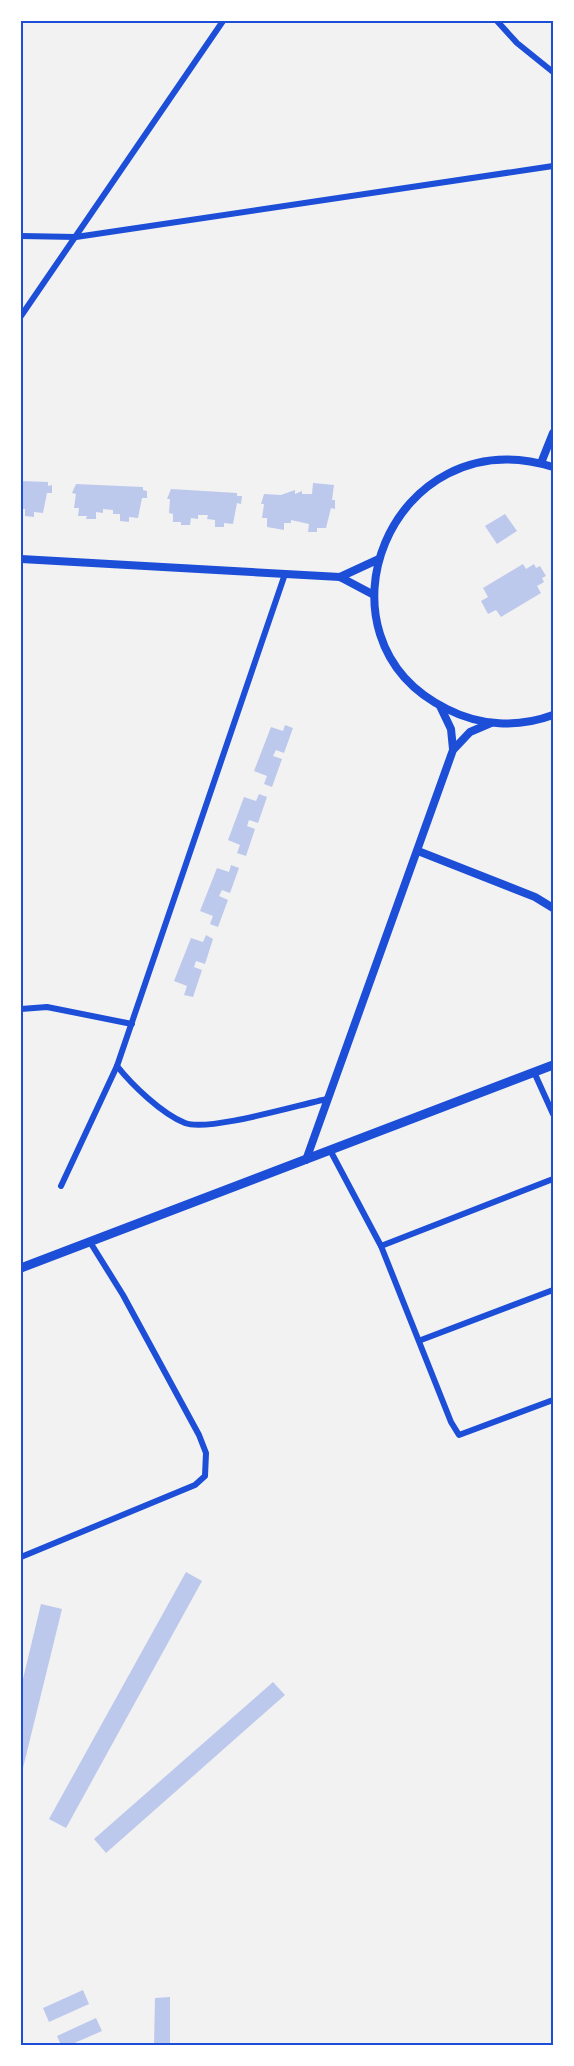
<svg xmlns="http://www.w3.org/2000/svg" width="574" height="2066" viewBox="0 0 574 2066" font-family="Ubuntu,sans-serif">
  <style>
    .building { fill: #bdc9ec }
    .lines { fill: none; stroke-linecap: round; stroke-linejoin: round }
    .minor { stroke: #1d4ed8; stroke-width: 6 }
    .tertiary { stroke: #1d4ed8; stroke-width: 8 }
    .secondary { stroke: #1d4ed8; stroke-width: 9 }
    .neatline { fill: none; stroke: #1d4ed8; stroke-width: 2 }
  </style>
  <rect width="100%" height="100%" fill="#f2f2f2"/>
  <g class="building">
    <path d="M21,481L48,482V486L52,485V493H47L43,513L34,512V517L25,516V509H21Z"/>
    <path d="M313,483L334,485L332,500H335V509L331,508L326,528H317V532H308L309,524L291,520V523H284V530L267,527V518H262L264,504H261L264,494L281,495L295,490V494L302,491V494H312Z"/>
    <path d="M76,484L143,487V490L147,491V498H142L138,518L129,517V522L120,521V514H113V510L103,509V513L96,512V519H86L87,516H78L79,508H74L76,494L72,493Z"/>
    <path d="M171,489L237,493V496H242L241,504L237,503L233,524L224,523V527H215V520L207,519L208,515H198V519L191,518L190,525H181V522H173V514L169,513L170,499H167Z"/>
    <path d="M505,514L517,531L497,544L485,526Z"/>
    <path d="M523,564L526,569L534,564L536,568L540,566L546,576L542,578L544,582L537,586L541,593L501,617L496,610L488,614L481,601L488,597L483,588Z"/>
    <path d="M285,725L293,728L284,753L276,750L273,756L282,759L272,787L264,784L267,776L254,771L271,727L283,731Z"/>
    <path d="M259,794L267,797L258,823L249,820L247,826L255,829L246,856L237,853L240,845L228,840L244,797L256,801Z"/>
    <path d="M231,865L239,868L230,893L222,890L219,896L228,900L218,927L210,924L213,916L200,911L217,868L229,872Z"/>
    <path d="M206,935L213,939L205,964L196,961L194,967L202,970L193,997L184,995L187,986L174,981L191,938L203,942Z"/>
    <path d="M186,1572L202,1581L66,1828L49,1819Z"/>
    <path d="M41,1604L62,1609L22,1772L21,1687Z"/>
    <path d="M273,1682L285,1695L106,1853L94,1839Z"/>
    <path d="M83,1990L89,2004L49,2022L43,2008Z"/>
    <path d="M170,1997V2045H154L155,1998Z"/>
    <path d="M96,2018L102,2031L70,2045H61L57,2036Z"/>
  </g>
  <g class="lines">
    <g class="minor">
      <path d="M497,21L517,43L553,72"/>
      <path d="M21,236L76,237L553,166"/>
      <path d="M21,316L223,21"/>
      <path d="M21,1009L47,1007L132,1024"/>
      <path d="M117,1066C132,1085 162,1114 185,1123C208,1132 298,1105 327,1099"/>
      <path d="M534,1072L553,1114"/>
      <path d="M330,1150L381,1246L451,1422L459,1435L553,1400"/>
      <path d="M61,1186L117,1066L285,574"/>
      <path d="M381,1246L553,1179"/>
      <path d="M421,1340L553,1290"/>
      <path d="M21,1557L195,1485L205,1476L206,1453L199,1435L123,1295L90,1242"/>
    </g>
    <g class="tertiary">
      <path d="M541,463L553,433"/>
      <path d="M553,467C391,417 303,638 447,709C480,726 518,728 553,715"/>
      <path d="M21,559L340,577L374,595"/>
      <path d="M340,577L379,559"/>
      <path d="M440,706L451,729L453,749"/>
      <path d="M418,851L535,897L553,908"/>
      <path d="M306,1160L453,750L470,732L491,723"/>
    </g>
    <path class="secondary" d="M21,1268L553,1065"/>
  </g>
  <rect width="574" height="2066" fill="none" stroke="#ffffff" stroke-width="45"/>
  <rect x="22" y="22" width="530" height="2022" class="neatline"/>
</svg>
